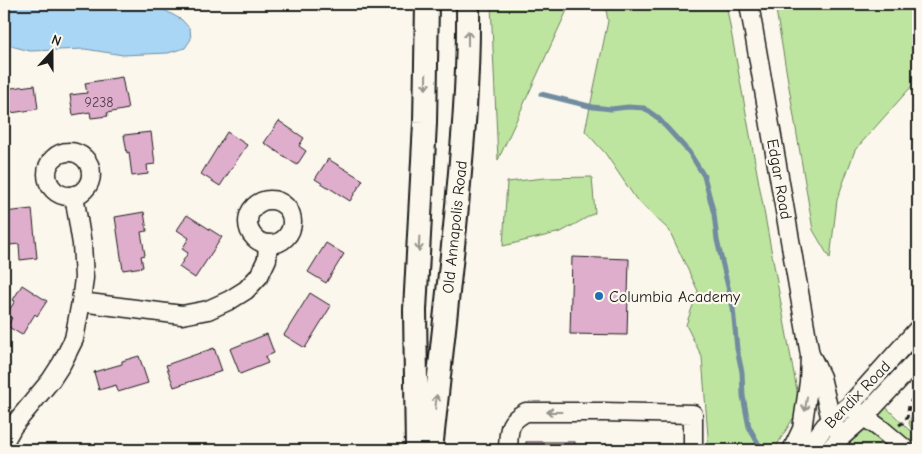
<svg xmlns="http://www.w3.org/2000/svg" width="922" height="454" viewBox="0 0 922 454" font-family="'Comic Neue',sans-serif">
  <style>
    .green { fill: #bee5a0; stroke: #6d805e }
    .water { fill: #aad6f6; stroke: #718c9f }
    .lines { fill: none; stroke-linecap: round; stroke-linejoin: round }
    .stream { stroke: #718c9f; stroke-width: 5 }
    .building { fill: #dfaecd; stroke: #1c1c1c }
    .minor-casing { stroke: #1c1c1c; stroke-width: 21 }
    .major-casing { stroke: #1c1c1c; stroke-width: 26 }
    .path { stroke: #1c1c1c; stroke-width: 3; stroke-dasharray: 5 4; stroke-linecap: butt }
    .minor { stroke: #fbf7ec; stroke-width: 18 }
    .major { stroke: #fbf7ec; stroke-width: 22 }
    .oneway { stroke: #97948e }
    .poi-dot { fill: #1f6fb2; stroke: #fbf7ec; stroke-width: 2 }
    .labels { text-anchor: middle; stroke-width: 4.5; stroke-linejoin: round; paint-order: stroke }
    .number-label { font-size: 14px; fill: #4d4048 }
    .street-label { font-size: 16px; fill: #1c1c1c; stroke: #fbf7ec }
    .poi-label { font-size: 16px; fill: #1c1c1c; stroke: #fbf7ec; text-anchor: start }
  </style>
  <rect width="100%" height="100%" fill="#fbf7ec"/>
  <filter id="ink" filterUnits="userSpaceOnUse"><feTurbulence type="fractalNoise" baseFrequency=".02" numOctaves="2"/><feDisplacementMap in="SourceGraphic" scale="10" xChannelSelector="R" yChannelSelector="G"/><feConvolveMatrix kernelMatrix="1 2 1 2 8 2 1 2 1" color-interpolation-filters="sRGB"/></filter>
  <g filter="url(#ink)">
    <g class="green">
      <path d="M491,4H568L569,6L498,160Z"/>
      <path d="M605,4H726L800,407L774,450H709L702,357L686,325L698,291L669,230L636,199L605,153L585,131L608,21Z"/>
      <path d="M775,4H918V79L855,150L837,200L830,259L813,230Z"/>
      <path d="M592,177L595,213L561,232L503,246L507,182L545,178Z"/>
      <path d="M884,405L909,430L912,431L909,423L915,407L918,406V450H840L850,439L857,437Z"/>
    </g>
    <path class="water" d="M4,4H154L182,20L190,29L191,39L185,48L168,53L123,55L85,49L30,51L11,46L4,42Z"/>
    <g class="lines">
      <path class="stream" d="M541,94L593,107L611,109L628,107L644,108L658,118L689,152L704,176L714,214L717,240L733,308L737,349L742,372L743,396L746,412L749,427L759,445"/>
    </g>
    <g class="building">
      <path d="M122,77L128,109L107,113L108,116L91,118L90,112L73,115L70,95L87,93L85,83Z"/>
      <path d="M35,85L38,109L4,114V89Z"/>
      <path d="M279,121L304,138L299,146L306,151L297,165L264,143Z"/>
      <path d="M151,132L155,164L147,165L148,174L132,176L129,152L127,153L124,135Z"/>
      <path d="M227,132L247,145L220,186L201,174Z"/>
      <path d="M328,159L363,180L350,201L315,179Z"/>
      <path d="M32,209L37,258L20,260L19,244L10,245L8,229H4V212Z"/>
      <path d="M144,212L147,231L141,232L145,255L141,256L143,267L123,270L115,217Z"/>
      <path d="M187,215L222,237L195,278L179,267L188,253L182,249L189,238L177,230Z"/>
      <path d="M326,243L344,254L326,283L308,272Z"/>
      <path d="M572,257L629,259L627,335L570,334Z"/>
      <path d="M22,285L47,301L37,316L35,314L22,335L7,326L12,318L6,315L15,301L13,300Z"/>
      <path d="M310,293L331,306L305,348L284,335Z"/>
      <path d="M267,334L274,353L265,357L268,363L240,374L230,349Z"/>
      <path d="M214,348L222,371L174,387L166,365Z"/>
      <path d="M139,356L148,383L118,392L116,385L99,390L94,372L122,364V361Z"/>
      <rect x="526" y="442" width="49" height="8"/>
      <path d="M66,447V450H37V449Z"/>
    </g>
    <g class="lines">
      <defs>
        <g id="minor">
          <path d="M749,4L810,355L809,382L802,429L792,450"/>
          <circle cx="69" cy="174" r="22"/>
          <circle cx="270" cy="222" r="22"/>
          <path d="M81,302L182,315L208,310L230,300L246,290L259,276L267,259L268,244"/>
          <path d="M812,358L821,377L831,420L835,428"/>
          <path d="M855,410L881,429L906,450"/>
          <path d="M4,442L13,426L51,380L62,363L74,339L81,302L84,278L82,244L74,195"/>
          <path d="M508,450C509,430 507,422 526,412H603L693,414V450"/>
          <path d="M807,450L825,426L849,406L918,329"/>
          <path d="M829,450L840,438L864,417L918,359"/>
        </g>
        <g id="major">
          <path d="M417,450L415,310L425,123L427,4"/>
          <path d="M431,450C439,376 447,302 455,227C462,153 469,79 468,4"/>
        </g>
      </defs>
      <use href="#minor" class="minor-casing"/>
      <use href="#major" class="major-casing"/>
      <path class="path" d="M899,425C911,419 906,413 910,403C912,399 916,395 918,393"/>
      <use href="#minor" class="minor"/>
      <use href="#major" class="major"/>
    </g>
    <defs><path id="oneway-shaft" d="M-6 0H5M1.5-3L5.5 0L1.5 3" fill="none" stroke-width="1.6" stroke-linecap="round" stroke-linejoin="round" transform="scale(1.25)"/></defs>
    <g class="oneway">
      <use href="#oneway-shaft" transform="translate(468 38) rotate(-90)"/>
      <use href="#oneway-shaft" transform="translate(426 82) rotate(91)"/>
      <use href="#oneway-shaft" transform="translate(419 244) rotate(93)"/>
      <use href="#oneway-shaft" transform="translate(436 402) rotate(-84)"/>
      <use href="#oneway-shaft" transform="translate(806 404) rotate(98)"/>
      <use href="#oneway-shaft" transform="translate(554 412) rotate(-180)"/>
    </g>
  </g>
  <circle class="poi-dot" cx="599" cy="296" r="5"/>
  <g class="labels">
    <g class="number-label">
      <text x="99" y="107">9238</text>
    </g>
    <g class="street-label">
      <text transform="translate(780 179) rotate(80)" y="6">Edgar Road</text>
      <text transform="translate(454 227) rotate(-84)" y="6">Old Annapolis Road</text>
      <text transform="translate(857 394) rotate(-46)" y="6">Bendix Road</text>
    </g>
    <g class="poi-label">
      <text x="609" y="302">Columbia Academy</text>
    </g>
  </g>
  <rect width="922" height="454" fill="none" stroke="#fbf7ec" stroke-width="20"/>
  <rect x="10" y="10" width="902" height="434" fill="none" stroke="#1c1c1c" stroke-width="2" filter="url(#ink)"/>
  <g transform="translate(52 52) rotate(21)" stroke="#fbf7ec" stroke-width="4" paint-order="stroke">
  <path d="M0-4L9 19L0 12L-9 19Z" fill="#1c1c1c"/>
  <text y="-8" font-size="14" font-weight="bold" text-anchor="middle" fill="#1c1c1c">N</text>
  </g>
</svg>
